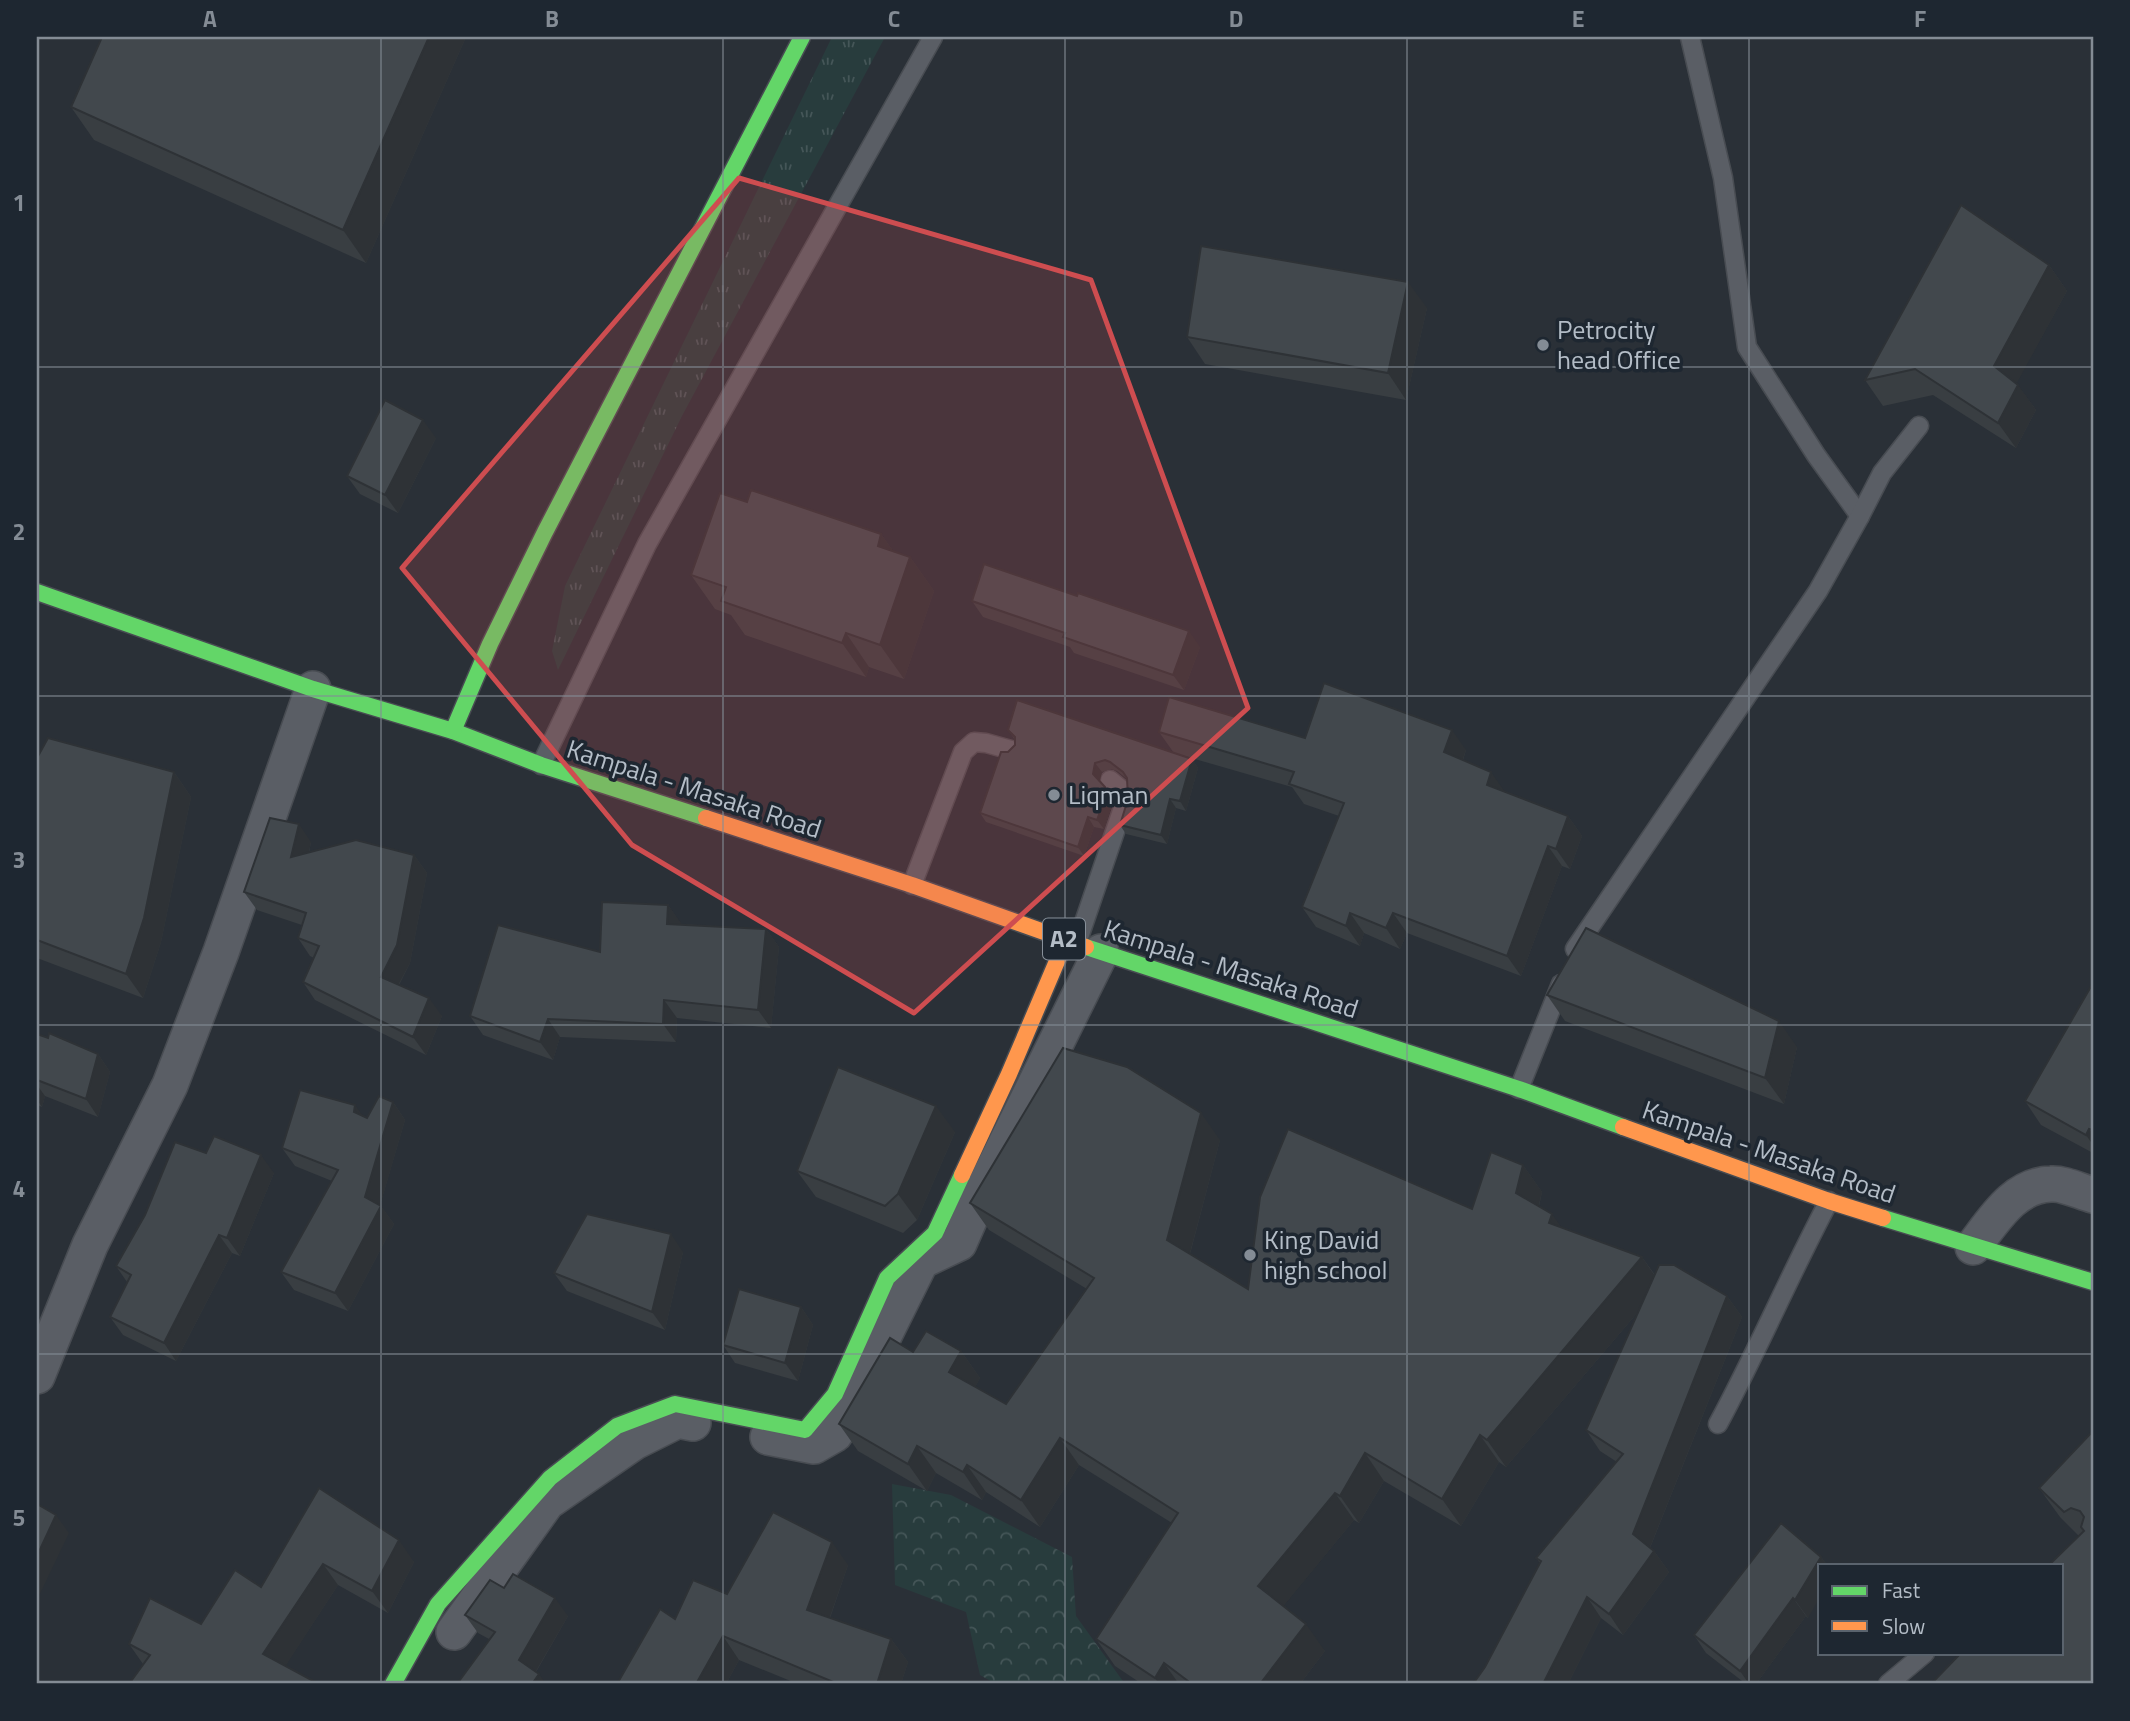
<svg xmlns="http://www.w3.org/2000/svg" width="2130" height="1721" viewBox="0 0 2130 1721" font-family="'Titillium Web',sans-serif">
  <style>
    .grass { fill: url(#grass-tufts) }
    .forest { fill: url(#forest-crowns) }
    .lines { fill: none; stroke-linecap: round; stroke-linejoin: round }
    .lane-casing { stroke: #484c52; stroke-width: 21 }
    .street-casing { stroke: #484c52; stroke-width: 38 }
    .fast-casing { stroke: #484c52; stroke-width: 19 }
    .slow-casing { stroke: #484c52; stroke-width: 19 }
    .lane { stroke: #5a5e65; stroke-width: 18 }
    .street { stroke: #5a5e65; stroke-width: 35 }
    .fast { stroke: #63d668; stroke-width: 16 }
    .slow { stroke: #ff974d; stroke-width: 16 }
    .wall { fill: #393e42 }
    .shaded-wall { fill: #2e3236 }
    .building { fill: #42484d; stroke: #2e3236; stroke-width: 2 }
    .marked { fill: #ce4d50; fill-opacity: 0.2; stroke: #ce4d50; stroke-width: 5; stroke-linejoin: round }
    .grid { fill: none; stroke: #848c95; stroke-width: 2; stroke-opacity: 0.55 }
    .poi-dot { fill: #848c95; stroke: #1e2731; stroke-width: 2.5 }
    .labels { text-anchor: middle; stroke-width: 7; stroke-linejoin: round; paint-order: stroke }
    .shield { fill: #1e2731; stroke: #87909a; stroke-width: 2 }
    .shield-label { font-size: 24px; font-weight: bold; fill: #b4bdc7 }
    .poi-label { font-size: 26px; fill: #b4bdc7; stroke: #1e2731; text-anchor: start }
    .street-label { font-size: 26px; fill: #b4bdc7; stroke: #1e2731 }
    .neatline { fill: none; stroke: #848c95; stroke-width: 2.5 }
    .grid-label { font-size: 23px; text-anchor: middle; font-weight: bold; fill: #848c95 }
  </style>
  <defs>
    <pattern id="grass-tufts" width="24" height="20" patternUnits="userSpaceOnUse" patternTransform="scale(1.75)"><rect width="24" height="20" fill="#283c3d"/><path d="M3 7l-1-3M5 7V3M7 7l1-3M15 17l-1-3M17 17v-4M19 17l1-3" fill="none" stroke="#455658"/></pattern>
    <pattern id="forest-crowns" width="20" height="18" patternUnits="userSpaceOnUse" patternTransform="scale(1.75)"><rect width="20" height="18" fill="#283c3d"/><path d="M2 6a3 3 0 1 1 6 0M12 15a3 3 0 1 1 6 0" fill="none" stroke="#455658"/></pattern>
  </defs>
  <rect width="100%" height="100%" fill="#2a3037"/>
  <path class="grass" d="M832,37H885L682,416L558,670L552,651L565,586Z"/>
  <path class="forest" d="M892,1484L951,1495L1072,1557L1076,1616L1125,1684H996L980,1675L966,1612L895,1585Z"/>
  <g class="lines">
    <defs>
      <g id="lane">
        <path d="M1690,37L1723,178L1747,347L1816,455L1860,516"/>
        <path d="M541,765L647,544L933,37"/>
        <path d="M912,885L963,752L974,742L986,743L1011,750"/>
        <path d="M1077,943L1124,805L1122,790L1110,780"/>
        <path d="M1575,949L1818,591L1860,516L1882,473L1919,426"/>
        <path d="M1519,1089L1561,984"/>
        <path d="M1718,1424C1758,1350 1790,1274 1829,1201"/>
        <path d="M1888,1684L1925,1653"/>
      </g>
      <g id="street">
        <path d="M1973,1247C1994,1220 2014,1185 2051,1184C2064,1183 2081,1192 2093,1195"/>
        <path d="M37,1376L90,1245L170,1085L221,952L313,689"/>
        <path d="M768,1437L814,1446L835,1434L921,1261L959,1243L977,1202L1101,952"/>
        <path d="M454,1632L547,1502L634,1442L678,1420L693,1423"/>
      </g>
      <g id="fast">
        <path d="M37,592L313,689L453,731L541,765L706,818"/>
        <path d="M453,731L490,644L545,532L802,37"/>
        <path d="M1086,947L1519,1089L1623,1127"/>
        <path d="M1883,1218L2093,1282"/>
        <path d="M393,1684L438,1604L550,1478L617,1426L675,1404L805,1430L835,1394L887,1278L935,1233L962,1175"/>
      </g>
      <g id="slow">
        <path d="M706,818L912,885L1086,947"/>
        <path d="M1623,1127L1829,1201L1883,1218"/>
        <path d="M962,1175L1009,1074L1066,940"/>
      </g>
    </defs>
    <use href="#lane" class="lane-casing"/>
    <use href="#street" class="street-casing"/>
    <use href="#fast" class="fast-casing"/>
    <use href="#slow" class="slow-casing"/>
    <use href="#lane" class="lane"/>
    <use href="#street" class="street"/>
    <use href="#fast" class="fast"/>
    <use href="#slow" class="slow"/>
  </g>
  <g class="wall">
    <path d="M466,37L366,263L94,140L71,107Z"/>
    <path d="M2049,265L2067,291L2016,383L2036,410L2016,448L1933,395L1883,406L1865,380Z"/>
    <path d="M1427,308L1406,400L1205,364L1187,337Z"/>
    <path d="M436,438L398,513L360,494L347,476Z"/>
    <path d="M747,502L881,534L893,551L910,557L934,591L904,679L869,667L866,677L745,635L731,615L715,609L691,575Z"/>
    <path d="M972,601L1200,647L1184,690L1074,653L1070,647L983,617Z"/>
    <path d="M1008,730L1192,759L1198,768L1186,811L1176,808L1167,844L1126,834L1120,825L1128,799L1127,779L1117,771L1111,769L1102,772L1100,781L1111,796L1112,804L1104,829L1094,827L1084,856L986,822L980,813L1015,745V740Z"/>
    <path d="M1159,732L1305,738L1466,750L1463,760L1505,792L1568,816L1582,836L1570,869L1562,866L1521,976L1407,933L1400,949L1364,933L1360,946L1316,927L1302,907L1339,816L1304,804L1292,787L1174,753Z"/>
    <path d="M37,758L174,772L191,797L161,942L143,998L37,958Z"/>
    <path d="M311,842L309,853L414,855L427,873L410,963L399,985L442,1016L426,1055L315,1000L303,982L314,958L310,956L298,938L302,925L257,910L244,892Z"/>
    <path d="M668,905L681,924L766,929L779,947L771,1028L677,1018L676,1042L560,1037L553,1060L483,1035L470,1016L600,952Z"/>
    <path d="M2093,983V1153L2041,1125L2025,1101Z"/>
    <path d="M1547,995L1797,1047L1784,1104L1565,1021Z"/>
    <path d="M37,1034L98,1054L110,1072L98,1117L45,1096L42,1107L37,1105Z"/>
    <path d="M393,1102L405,1120L380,1205L394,1224L348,1311L294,1290L281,1272L332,1181L295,1166L282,1148L363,1116L367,1118Z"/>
    <path d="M955,1132L917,1220L903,1233L816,1197L797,1171Z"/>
    <path d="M1220,1140L1190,1254L1248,1289L1472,1209L1523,1165L1542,1192L1539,1206L1561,1227L1642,1257L1655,1275L1727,1296L1742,1317L1650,1548L1654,1551L1669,1572L1623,1635L1601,1618L1568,1684H1473L1485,1667L1540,1563L1536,1558L1617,1462L1600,1451L1586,1430L1638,1312L1506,1467L1499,1462L1461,1526L1384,1481L1359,1523L1354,1520L1283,1606L1325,1651L1300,1684H1142L1115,1666L1096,1639L1172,1523L1079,1465L1040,1527L986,1492L982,1500L936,1473L927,1491L858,1451L839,1424L913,1352L961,1351L980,1378L975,1387L1006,1404L1087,1289L989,1230L970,1203Z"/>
    <path d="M206,1153L274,1173L240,1256L232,1253L176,1361L123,1335L110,1317L127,1282L116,1266Z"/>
    <path d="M683,1252L665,1330L567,1291L554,1273Z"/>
    <path d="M801,1307L813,1325L798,1381L735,1363L723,1345Z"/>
    <path d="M2093,1431V1684L2079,1536L2060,1517L2039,1488Z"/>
    <path d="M319,1488L414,1562L388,1613L338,1585L285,1666L143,1664L129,1644L201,1624L261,1587Z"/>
    <path d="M1821,1557L1827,1565H1820L1808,1618L1806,1616L1756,1684H1746L1706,1653L1694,1635Z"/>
    <path d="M848,1565L830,1618L891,1639L908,1662L901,1684H798L739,1660L726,1684H617L675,1619L727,1594Z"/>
    <path d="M504,1588L568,1616L536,1672L489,1639L478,1633L465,1615Z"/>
  </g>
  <g class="shaded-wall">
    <path d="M429,37H466L366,263L343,230Z"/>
    <path d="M2049,265L2067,291L2012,392L1994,366Z"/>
    <path d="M1408,282L1427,308L1406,400L1388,373Z"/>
    <path d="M2018,385L2036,410L2016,448L1998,423Z"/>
    <path d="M423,420L436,438L398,513L385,495Z"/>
    <path d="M881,534L905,568L878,546Z"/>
    <path d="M910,557L934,591L904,679L880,645Z"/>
    <path d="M1189,631L1200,647L1184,690L1173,675Z"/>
    <path d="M846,633L869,667L866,677L842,643Z"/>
    <path d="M1452,730L1466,750L1458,773L1444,752Z"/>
    <path d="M1192,759L1198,768L1186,811L1180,801Z"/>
    <path d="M1095,763L1102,772L1099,783L1093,774Z"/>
    <path d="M174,772L191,797L161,942L143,998L126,974Z"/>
    <path d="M1491,772L1505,792L1487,785Z"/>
    <path d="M1105,787L1111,796L1112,804L1104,829L1097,820Z"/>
    <path d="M1170,799L1176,808L1167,844L1161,835Z"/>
    <path d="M1568,816L1582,836L1570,869L1556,849Z"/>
    <path d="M1088,817L1094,827L1084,856L1078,847Z"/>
    <path d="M299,824L311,842L304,875L291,857Z"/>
    <path d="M1548,846L1562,866L1521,976L1507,956Z"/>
    <path d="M414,855L427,873L410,963L393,995L381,977Z"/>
    <path d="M668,905L681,923L680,942L667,924Z"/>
    <path d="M1350,913L1364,933L1360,946L1346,926Z"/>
    <path d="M1393,913L1407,933L1400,949L1386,928Z"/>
    <path d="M766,929L779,947L771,1028L758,1010Z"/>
    <path d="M429,998L442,1016L426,1055L413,1037Z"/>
    <path d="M664,1000L677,1018L676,1042L663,1024Z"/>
    <path d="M548,1019L560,1037L553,1060L540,1042Z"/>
    <path d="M1779,1021L1797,1047L1784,1104L1765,1078Z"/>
    <path d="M98,1054L110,1072L98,1117L86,1099Z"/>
    <path d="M37,1085L45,1096L42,1107L37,1100Z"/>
    <path d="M393,1102L405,1120L379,1209L381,1206L394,1224L348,1311L335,1293Z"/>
    <path d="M355,1105L368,1123L354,1112Z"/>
    <path d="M936,1106L955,1132L917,1220L898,1194Z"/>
    <path d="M1201,1113L1220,1140L1186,1268L1167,1240Z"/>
    <path d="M2089,1129L2093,1134V1145L2086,1135Z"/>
    <path d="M261,1155L274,1173L240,1256L227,1238Z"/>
    <path d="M1523,1165L1542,1192L1535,1220L1516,1193Z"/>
    <path d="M1552,1214L1571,1241L1549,1223Z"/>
    <path d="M671,1234L683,1252L665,1330L652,1312Z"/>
    <path d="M219,1235L232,1253L176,1361L164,1343Z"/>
    <path d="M1642,1257L1661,1285L1506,1467L1487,1440Z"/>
    <path d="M1727,1296L1742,1317L1647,1555L1633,1534Z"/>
    <path d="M801,1307L813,1325L798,1381L785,1363Z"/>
    <path d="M961,1351L980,1378L969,1399L949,1372Z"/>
    <path d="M1480,1435L1499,1462L1461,1526L1442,1499Z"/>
    <path d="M1060,1438L1079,1465L1040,1527L1021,1500Z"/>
    <path d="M917,1446L936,1473L927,1491L908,1464Z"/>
    <path d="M1365,1453L1384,1481L1359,1523L1340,1496Z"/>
    <path d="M967,1465L986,1492L982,1500L963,1472Z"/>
    <path d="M1335,1493L1354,1520L1277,1614L1258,1586Z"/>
    <path d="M56,1515L69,1533L37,1600V1556Z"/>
    <path d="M399,1540L414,1562L388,1613L372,1591Z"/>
    <path d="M832,1542L848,1565L824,1634L807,1610Z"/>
    <path d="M1654,1551L1669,1572L1623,1635L1609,1614Z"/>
    <path d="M1821,1557L1827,1565H1820V1597L1808,1618L1795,1600Z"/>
    <path d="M323,1564L338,1585L279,1676L263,1654Z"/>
    <path d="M1587,1597L1601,1618L1568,1684H1543Z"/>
    <path d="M555,1598L568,1616L532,1678L519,1660Z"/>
    <path d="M1793,1598L1806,1616L1756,1684H1749L1740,1671Z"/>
    <path d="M1306,1624L1325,1651L1300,1684H1260Z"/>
    <path d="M723,1636L739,1660L726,1684H696Z"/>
    <path d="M891,1639L908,1662L901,1684H877Z"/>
    <path d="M1164,1663L1179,1684H1159L1155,1678Z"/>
    <path d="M539,1674L546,1684H532Z"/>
  </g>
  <g class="building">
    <path d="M102,37H429L343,230L71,107Z"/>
    <path d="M1961,205L2049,265L1994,366L2018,385L1998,423L1915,369L1865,380Z"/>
    <path d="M1201,246L1408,282L1388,373L1187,337Z"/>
    <path d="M385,400L423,420L385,495L347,476Z"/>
    <path d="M751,490L881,534L878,546L910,557L880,645L846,633L842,643L721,601L726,587L691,575L720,493L747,502Z"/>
    <path d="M984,564L1077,596L1078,593L1189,631L1173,675L1063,637L1065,633L972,601Z"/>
    <path d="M1324,683L1452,730L1444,752L1491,772L1487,785L1568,816L1556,849L1548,846L1507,956L1393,913L1386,928L1350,913L1346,926L1302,907L1344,803L1289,784L1294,772L1159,732L1169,697L1305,738Z"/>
    <path d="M1017,700L1192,759L1180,801L1170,799L1161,835L1120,825L1128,799L1127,778L1123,772L1110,762L1105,760L1095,763L1093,774L1105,787L1106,795L1097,820L1088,817L1078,847L980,813L1001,752H1008L1015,745V737L1008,730Z"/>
    <path d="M48,738L174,772L144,918L126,974L37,940V758Z"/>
    <path d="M270,818L299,824L291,857L356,840L414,855L397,945L381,977L429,998L413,1037L303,982L319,946L298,938L306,913L244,892Z"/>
    <path d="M602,902L668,905L667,924L766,929L758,1010L664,1000L663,1024L548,1019L540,1042L470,1016L498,925L600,952Z"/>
    <path d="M1586,928L1779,1021L1765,1078L1547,995Z"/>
    <path d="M2093,983V1130L2089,1129L2086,1135L2025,1101Z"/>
    <path d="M49,1033L98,1054L86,1099L37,1080V1034L48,1038Z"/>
    <path d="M1063,1048L1127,1067L1201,1113L1167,1240L1248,1289L1260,1197L1288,1129L1472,1209L1491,1152L1523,1165L1516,1193L1552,1214L1549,1223L1642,1257L1487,1440L1480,1435L1442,1499L1365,1453L1340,1496L1335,1493L1258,1586L1306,1624L1260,1684H1192L1164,1663L1155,1678L1096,1639L1178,1513L1060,1438L1021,1500L967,1465L963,1472L917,1446L908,1464L839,1424L890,1338L913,1352L926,1331L961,1351L949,1372L1006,1404L1094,1278L970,1203Z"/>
    <path d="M838,1067L936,1106L898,1194L885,1206L797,1171Z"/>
    <path d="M300,1090L355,1105L354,1112L367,1118L379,1096L393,1102L365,1197L381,1206L335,1293L281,1272L338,1170L282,1148Z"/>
    <path d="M214,1136L261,1155L227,1238L219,1235L164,1343L110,1317L131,1275L116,1266L145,1215L175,1142L206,1153Z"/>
    <path d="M587,1214L671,1234L652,1312L554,1273Z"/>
    <path d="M1659,1265H1674L1727,1296L1633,1534L1654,1551L1609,1614L1587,1597L1543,1684H1473L1485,1667L1541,1561L1536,1558L1623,1454L1586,1430Z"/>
    <path d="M739,1289L801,1307L785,1363L723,1345Z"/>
    <path d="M2093,1431V1684H1931L1961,1653H2062V1565H2049L2084,1531L2081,1527L2084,1517L2080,1511L2071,1508L2064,1512L2039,1488Z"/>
    <path d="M319,1488L399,1540L372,1591L323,1564L263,1654L319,1684H129L150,1655L129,1644L150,1598L201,1624L235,1570L261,1587Z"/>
    <path d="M37,1504L56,1515L37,1556Z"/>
    <path d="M773,1512L832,1542L807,1610L891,1639L877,1684H838L723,1636L696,1684H617L660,1609L675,1619L693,1580L727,1594Z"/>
    <path d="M1781,1523L1821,1557L1795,1600L1793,1598L1740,1671L1694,1635Z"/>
    <path d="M513,1574L555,1598L519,1660L539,1674L532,1684H457L495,1632L465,1615L490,1580L504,1588Z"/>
  </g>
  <path class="marked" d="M739,178L1091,280L1248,708L914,1013L632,845L402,568Z"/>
  <path class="grid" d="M381,37V1684M723,37V1684M1065,37V1684M1407,37V1684M1749,37V1684M37,367H2093M37,696H2093M37,1025H2093M37,1354H2093"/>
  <g class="poi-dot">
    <circle cx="1543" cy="345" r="7"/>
    <circle cx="1054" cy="795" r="7"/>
    <circle cx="1250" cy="1255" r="7"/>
  </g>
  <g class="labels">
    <rect class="shield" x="1043" y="918.5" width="42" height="41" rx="5"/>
    <g class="shield-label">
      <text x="1064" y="947">A2</text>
    </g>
    <g class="poi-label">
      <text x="1557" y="339">Petrocity<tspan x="1557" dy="30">head Office</tspan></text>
      <text x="1068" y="804">Liqman</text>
      <text x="1264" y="1249">King David<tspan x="1264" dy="30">high school</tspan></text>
    </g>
    <g class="street-label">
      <text transform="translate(694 789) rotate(18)" y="9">Kampala - Masaka Road</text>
      <text transform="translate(1231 969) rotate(18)" y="9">Kampala - Masaka Road</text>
      <text transform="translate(1769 1152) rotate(19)" y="9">Kampala - Masaka Road</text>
    </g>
  </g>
  <rect width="2130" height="1721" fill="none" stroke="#1e2731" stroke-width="77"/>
  <rect x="1818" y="1564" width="245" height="91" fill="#1e2731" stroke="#5a636d" stroke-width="2"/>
  <rect x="1832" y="1586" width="35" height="10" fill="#63d668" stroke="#5a636d" stroke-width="2"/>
  <text x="1882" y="1598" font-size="21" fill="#b4bdc7">Fast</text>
  <rect x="1832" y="1621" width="35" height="10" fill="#ff974d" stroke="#5a636d" stroke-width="2"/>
  <text x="1882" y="1634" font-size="21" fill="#b4bdc7">Slow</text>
  <rect x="38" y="38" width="2054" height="1644" class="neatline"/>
  <g class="grid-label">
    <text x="210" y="27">A</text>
    <text x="552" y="27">B</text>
    <text x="894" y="27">C</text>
    <text x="1236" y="27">D</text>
    <text x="1578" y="27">E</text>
    <text x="1920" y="27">F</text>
    <text x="19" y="211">1</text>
    <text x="19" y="540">2</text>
    <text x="19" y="868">3</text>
    <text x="19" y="1197">4</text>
    <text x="19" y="1526">5</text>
  </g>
</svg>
